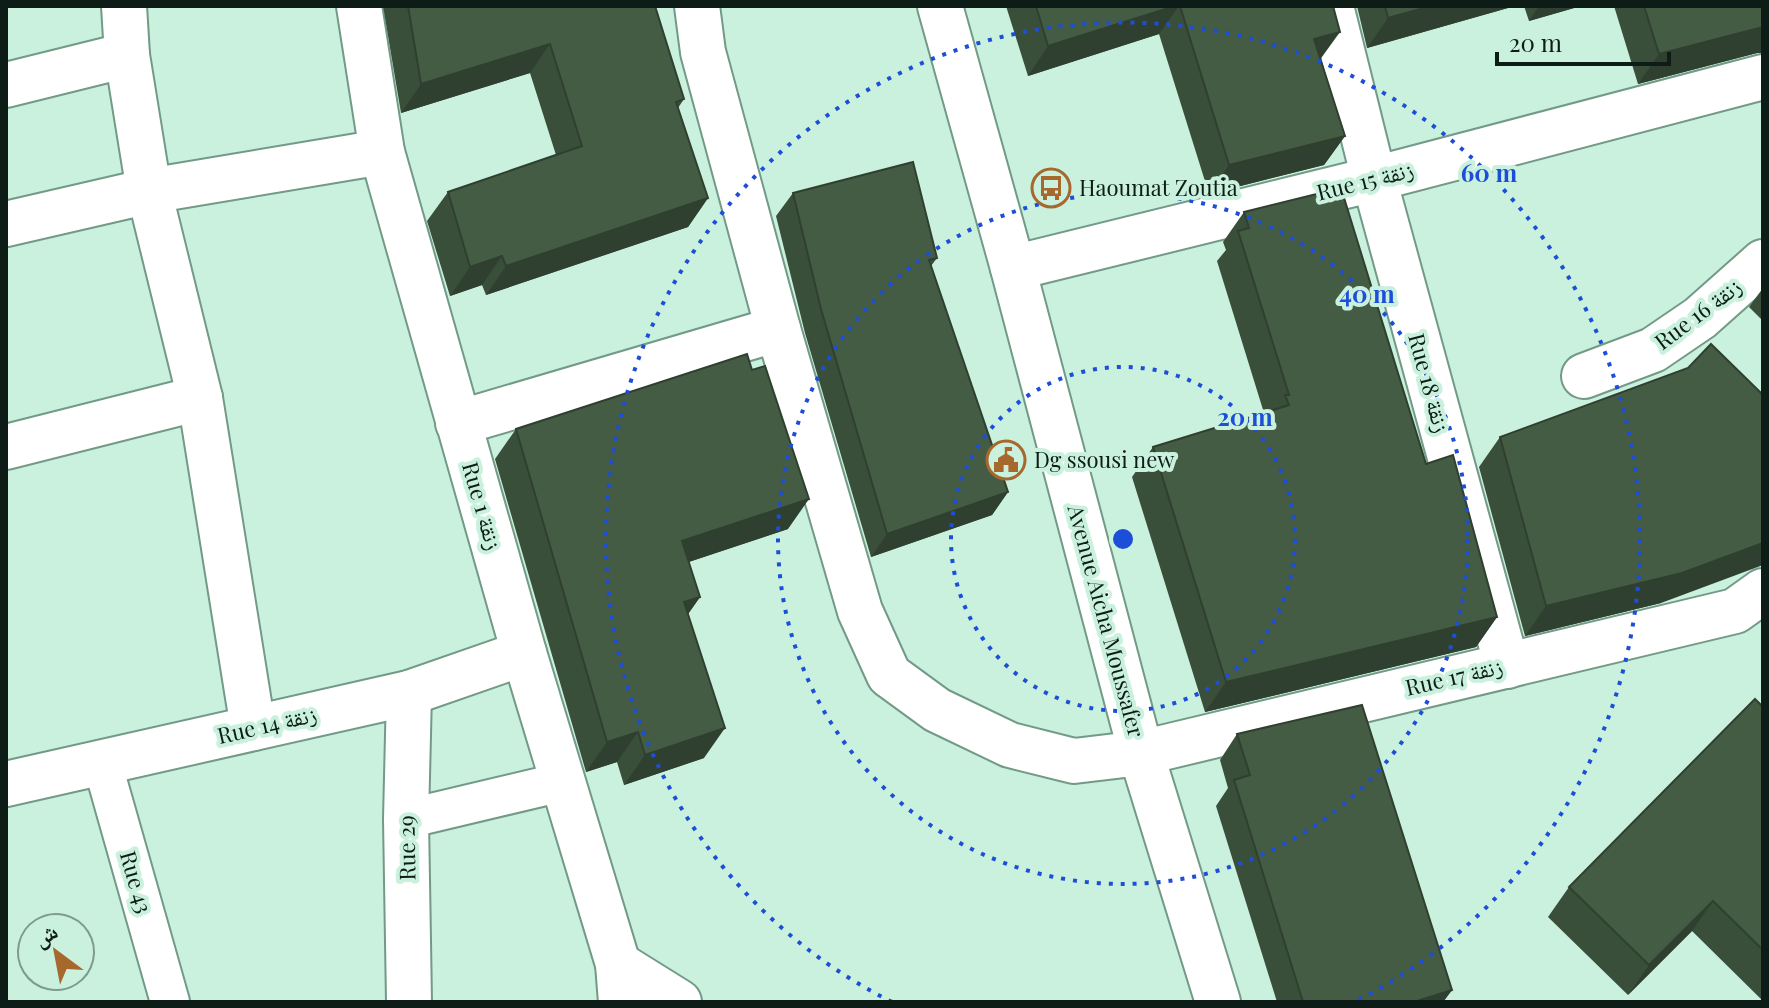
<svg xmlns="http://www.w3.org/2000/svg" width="1769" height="1008" viewBox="0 0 1769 1008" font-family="'Playfair Display','Noto Naskh Arabic',serif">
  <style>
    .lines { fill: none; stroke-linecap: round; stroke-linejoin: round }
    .pedestrian-casing { stroke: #739987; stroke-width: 42 }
    .minor-casing { stroke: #739987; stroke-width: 48 }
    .tertiary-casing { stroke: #739987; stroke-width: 48 }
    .pedestrian { stroke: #fff; stroke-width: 38 }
    .minor { stroke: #fff; stroke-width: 44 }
    .tertiary { stroke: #fff; stroke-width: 44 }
    .wall { fill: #3a4f3a }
    .shaded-wall { fill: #304030 }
    .building { fill: #445c44; stroke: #304030; stroke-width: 2 }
    .ring { fill: none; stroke: #1d4ed8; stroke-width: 4; stroke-dasharray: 4 8 }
    .labels { text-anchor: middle; stroke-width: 8; stroke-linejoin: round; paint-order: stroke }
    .street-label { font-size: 22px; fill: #0d1c16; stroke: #c9f1de }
    .poi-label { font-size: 22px; fill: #0d1c16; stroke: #c9f1de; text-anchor: start }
    .centre { fill: #1d4ed8; stroke: #c9f1de; stroke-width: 4 }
    .ring-label { font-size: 24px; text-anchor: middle; font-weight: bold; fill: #1d4ed8; stroke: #c9f1de; stroke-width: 8; stroke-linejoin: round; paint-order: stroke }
  </style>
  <rect width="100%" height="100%" fill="#c9f1de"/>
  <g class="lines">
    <defs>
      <g id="pedestrian">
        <path d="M102,762L170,1002"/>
        <path d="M406,819L562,782"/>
      </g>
      <g id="minor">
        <path d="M124,6L127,55L149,191L200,398L253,728"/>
        <path d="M359,6L382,152L524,653L618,964L621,1002"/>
        <path d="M697,6L703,52L778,329L860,611L889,675L937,710L1010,745L1074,761L1141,753L1735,611L1763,591"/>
        <path d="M1331,6L1374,179L1507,666"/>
        <path d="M6,85L127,55"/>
        <path d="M6,224L149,191L382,152"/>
        <path d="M1013,268L1374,179L1763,77"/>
        <path d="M1584,376L1653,350L1700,318L1763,262"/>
        <path d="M458,423L778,329"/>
        <path d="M6,447L200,398"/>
        <path d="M6,784L409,693L524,653"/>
        <path d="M618,964L679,1002"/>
        <path d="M409,1002L406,819L409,693"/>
      </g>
      <path id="tertiary" d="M940,6L1013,268L1141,753L1218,1002"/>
    </defs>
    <use href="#pedestrian" class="pedestrian-casing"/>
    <use href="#minor" class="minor-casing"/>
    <use href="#tertiary" class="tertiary-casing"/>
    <use href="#pedestrian" class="pedestrian"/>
    <use href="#minor" class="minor"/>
    <use href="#tertiary" class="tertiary"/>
  </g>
  <g class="wall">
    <path d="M383,6H655L684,99L678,108L708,198L688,227L486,295L482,285L450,296L427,221L448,192L556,155L530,73L401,113Z"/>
    <path d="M1006,6H1333L1321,59L1345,136L1324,165L1209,194L1159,34L1028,76Z"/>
    <path d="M1357,6H1515L1367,48Z"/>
    <path d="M1524,6H1581L1529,21Z"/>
    <path d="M1614,6H1763V53H1757L1638,84Z"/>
    <path d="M793,193L937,258L931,266L1008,492L992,515L871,557L805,333L776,216Z"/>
    <path d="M1244,212L1426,464L1497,617L1476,647L1205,712L1132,477L1153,447L1264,413L1217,261L1226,250L1223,242Z"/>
    <path d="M1763,288V321L1749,307Z"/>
    <path d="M752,370L788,529L689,562L700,597L688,614L704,758L624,785L617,762L586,772L495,459L516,429Z"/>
    <path d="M1500,437L1661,603L1525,636L1479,467Z"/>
    <path d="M1763,707V1001L1692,931L1628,995L1548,917L1569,887Z"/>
    <path d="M1237,734L1452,990L1443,1002H1277L1216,806L1228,788L1220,760Z"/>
  </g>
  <g class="shaded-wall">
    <path d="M1175,6H1179L1159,34L1028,76L1048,46Z"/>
    <path d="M1431,6H1515L1367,48L1388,18Z"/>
    <path d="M1539,6H1581L1529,21Z"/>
    <path d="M1763,27V53H1757L1638,84L1659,54Z"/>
    <path d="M1340,32L1319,61L1314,39Z"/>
    <path d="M550,44L530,73L401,113L421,84Z"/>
    <path d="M1345,136L1324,165L1209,194L1229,165Z"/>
    <path d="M708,198L688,227L486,295L506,266Z"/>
    <path d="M502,256L482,285L450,296L470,267Z"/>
    <path d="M1008,492L992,515L871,557L887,534Z"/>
    <path d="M809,499L788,529L661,571L682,541Z"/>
    <path d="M1763,543V565L1661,603L1525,636L1546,606Z"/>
    <path d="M700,597L679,627L684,602Z"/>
    <path d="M1497,617L1476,647L1205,712L1226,682Z"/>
    <path d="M725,728L704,758L624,785L645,755Z"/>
    <path d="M638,732L617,762L586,772L607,742Z"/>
    <path d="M1713,901L1692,931L1628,995L1649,965Z"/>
    <path d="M1452,990L1443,1002H1414Z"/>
  </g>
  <g class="building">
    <path d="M408,6H655L684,99L676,102L708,198L506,266L502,256L470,267L448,192L582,146L550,44L421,84Z"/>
    <path d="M1036,6H1175L1048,46Z"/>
    <path d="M1180,6H1333L1340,32L1314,39L1345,136L1229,165Z"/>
    <path d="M1385,6H1431L1388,18Z"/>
    <path d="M1644,6H1763V27L1659,54Z"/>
    <path d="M913,162L937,258L929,260L1008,492L887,534L821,309L793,193Z"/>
    <path d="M1341,188L1426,464L1453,455L1497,617L1226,682L1153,447L1289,405L1285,395H1289L1238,231L1249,228L1244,212Z"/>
    <path d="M1711,344L1763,395V543L1682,573L1546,606L1500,437L1688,368Z"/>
    <path d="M747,354L752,370L765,366L809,499L682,541L700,597L684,602L725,728L645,755L638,732L607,742L516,429Z"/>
    <path d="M1755,699L1763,707V950L1713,901L1649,965L1569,887Z"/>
    <path d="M1362,705L1452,990L1414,1002H1303L1234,780L1250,775L1237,734Z"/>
  </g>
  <g class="ring">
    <circle cx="1123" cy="539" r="172"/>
    <circle cx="1123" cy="539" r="345"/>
    <path d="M892 1002A517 517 0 1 1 1354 1002"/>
  </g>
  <defs>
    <symbol id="bus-ring" viewBox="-11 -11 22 22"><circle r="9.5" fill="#c9f1de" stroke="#a7682e" stroke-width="1.5"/><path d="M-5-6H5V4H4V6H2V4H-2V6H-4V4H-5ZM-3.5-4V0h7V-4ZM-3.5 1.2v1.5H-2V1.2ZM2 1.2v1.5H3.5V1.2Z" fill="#a7682e"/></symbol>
    <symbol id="civic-ring" viewBox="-11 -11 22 22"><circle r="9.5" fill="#c9f1de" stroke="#a7682e" stroke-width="1.5"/><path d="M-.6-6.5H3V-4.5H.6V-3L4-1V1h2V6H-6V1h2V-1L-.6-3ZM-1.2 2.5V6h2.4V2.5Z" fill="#a7682e"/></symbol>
  </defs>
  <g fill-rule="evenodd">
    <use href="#bus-ring" x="1029" y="166" width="44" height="44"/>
    <use href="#civic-ring" x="984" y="438" width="44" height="44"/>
  </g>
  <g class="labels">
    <g class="street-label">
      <text transform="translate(1365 181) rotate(-14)" y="8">Rue 15 زنقة</text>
      <text transform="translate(1698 314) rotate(-37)" y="8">Rue 16 زنقة</text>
      <text transform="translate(1429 383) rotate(75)" y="8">Rue 18 زنقة</text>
      <text transform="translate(482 506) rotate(74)" y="8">Rue 1 زنقة</text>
      <text transform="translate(1106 621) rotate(75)" y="8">Avenue Aicha Moussafer</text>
      <text transform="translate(1454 677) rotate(-13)" y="8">Rue 17 زنقة</text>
      <text transform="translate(267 725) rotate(-13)" y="8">Rue 14 زنقة</text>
      <text transform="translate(407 848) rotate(-91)" y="8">Rue 29</text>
      <text transform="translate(136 882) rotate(74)" y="8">Rue 43</text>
    </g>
    <g class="poi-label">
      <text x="1079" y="196">Haoumat Zoutia</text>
      <text x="1034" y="468">Dg ssousi new</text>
    </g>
  </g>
  <circle cx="1123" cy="539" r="12" class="centre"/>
  <g class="ring-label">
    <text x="1489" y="182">60 m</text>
    <text x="1367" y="303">40 m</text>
    <text x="1245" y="426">20 m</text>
  </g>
  <rect width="1769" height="1008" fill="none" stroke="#0d1c16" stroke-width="16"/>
  <g transform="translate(56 952) rotate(328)"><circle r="38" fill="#c9f1de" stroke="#7e9c8e" stroke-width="2"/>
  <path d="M0-6L14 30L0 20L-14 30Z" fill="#a7682e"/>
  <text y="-12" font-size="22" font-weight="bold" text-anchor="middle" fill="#0d1c16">ش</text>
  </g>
  <path d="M1497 52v12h172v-12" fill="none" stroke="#0d1c16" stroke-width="4"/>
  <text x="1509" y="52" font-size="24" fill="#0d1c16" stroke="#c9f1de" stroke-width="6" paint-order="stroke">20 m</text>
</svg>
